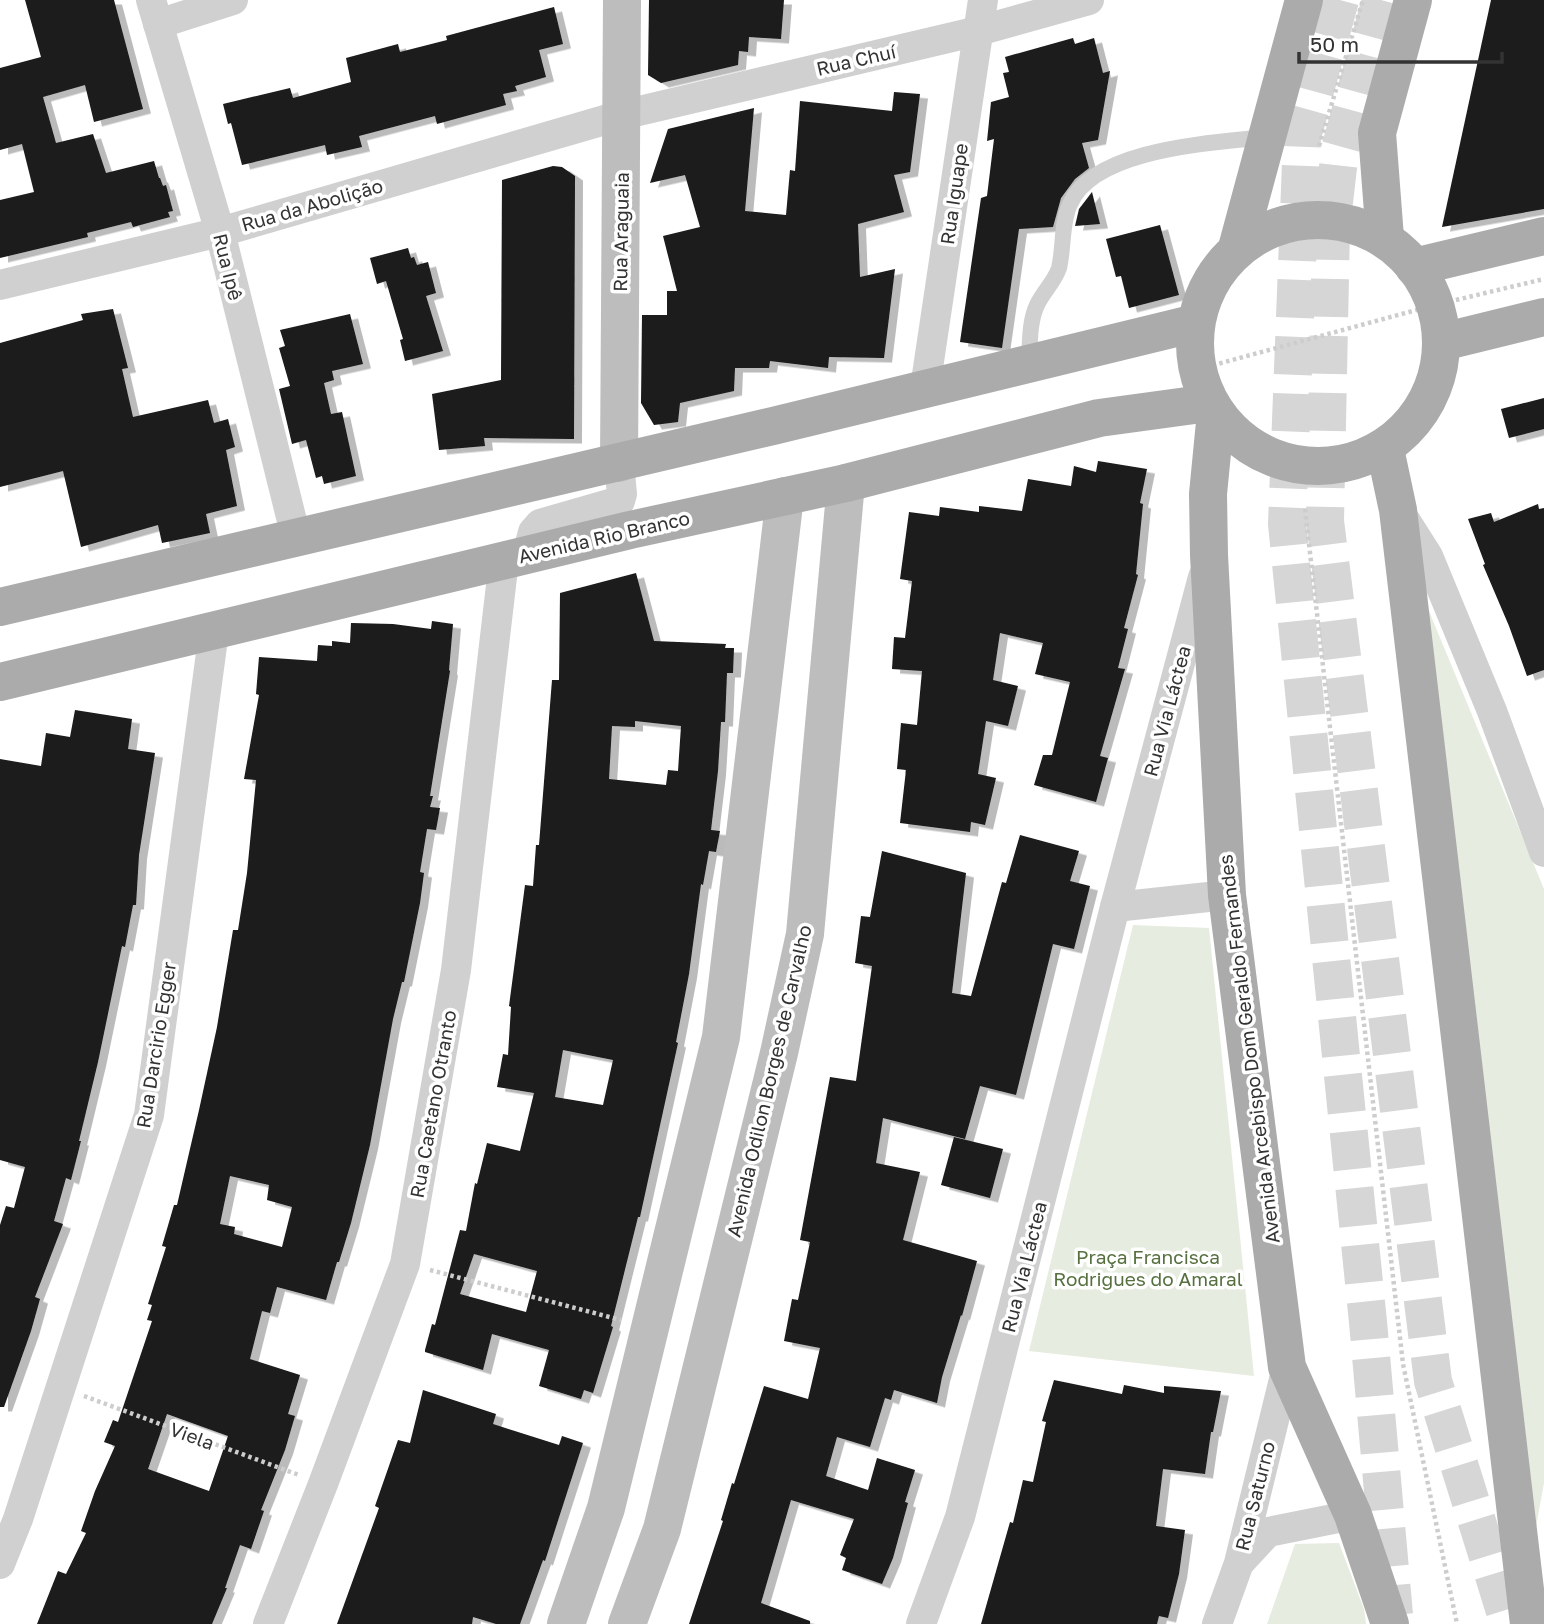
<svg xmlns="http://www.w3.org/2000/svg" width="1544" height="1624" viewBox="0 0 1544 1624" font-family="'Golos Text',sans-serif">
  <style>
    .green { fill: #e6ecdf }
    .building { fill: #1a1a1a; fill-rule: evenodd; filter: url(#shadow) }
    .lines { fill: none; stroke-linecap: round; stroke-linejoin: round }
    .primary-tunnel { stroke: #d6d6d6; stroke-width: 38; stroke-dasharray: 38 19; stroke-linecap: butt }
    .path { stroke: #cdcdcd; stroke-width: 4.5; stroke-dasharray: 3.5 3.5; stroke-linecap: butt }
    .lane { stroke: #d0d0d0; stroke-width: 16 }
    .street { stroke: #d0d0d0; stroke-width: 30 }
    .secondary { stroke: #bdbdbd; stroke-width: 38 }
    .primary { stroke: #ababab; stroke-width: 38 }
    .labels { text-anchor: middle; stroke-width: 7; stroke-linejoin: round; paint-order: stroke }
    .street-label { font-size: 19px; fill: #333; stroke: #fff }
    .park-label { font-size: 19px; fill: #56703f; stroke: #fff }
  </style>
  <defs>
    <filter id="shadow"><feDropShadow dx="8" dy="4.5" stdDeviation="0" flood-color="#0004"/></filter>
  </defs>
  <rect width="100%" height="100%" fill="#fff"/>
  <g class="green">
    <path d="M1424,599L1544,889V1483L1526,1582Z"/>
    <path d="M1133,925L1209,928L1254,1376L1029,1351Z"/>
    <path d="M1339,1543L1364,1609L1366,1624H1267L1295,1544Z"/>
  </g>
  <g class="building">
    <path d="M25,0H114L143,109L94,122L85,85L43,97L56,143L93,134L106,173L154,161L159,178H160L163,186L166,185L173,211L168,212L170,217L133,227L131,222L87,233L88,237L0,258V200L34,192L22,144L0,150V68L41,57Z"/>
    <path d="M649,0H784L781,39L749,37L748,52L739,51L738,65L661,83L648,75Z"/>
    <path d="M1491,0H1544V209L1442,227Z"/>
    <path d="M554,7L563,44L539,50L546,77L515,86L517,91L503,94L506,105L437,124L435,116L359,136L362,147L327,155L325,145L242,165L231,123L228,124L223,104L290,88L293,98L351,82L346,58L398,44L400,52L447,40L446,36Z"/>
    <path d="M1073,38L1075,44L1094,38L1103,73L1110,71L1098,140L1082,143L1089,168L1075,179L1061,198L1053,227L1019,229L1002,348L960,342L981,198L987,196L994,139L987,141L991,102L1009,97L1003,73L1009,72L1005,57Z"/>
    <path d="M894,92L920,94L910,172L894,175L904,212L858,224L860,277L895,269L884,358L829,357L828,368L770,361L769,368H735L734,391L680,403L678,422L654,425L641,403L642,315H667V291H677L663,236L700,227L685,175L650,183L668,129L754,108L745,211L786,215L790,170L795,171L800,101L892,111Z"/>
    <path d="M553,166L562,167L575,176L574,439L484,438L485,446L439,450L432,394L501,380L502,180Z"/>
    <path d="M1092,192L1100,224L1075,226L1079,209Z"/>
    <path d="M1160,225L1179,295L1129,308L1121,276L1116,277L1106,239Z"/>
    <path d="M408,248L411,258L414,257L417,265L428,262L436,293L426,296L443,351L405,361L400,340L403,339L386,281L377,284L370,258Z"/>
    <path d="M113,309L128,368L122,369L133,417L208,400L214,423L228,419L235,447L226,450L237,506L206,514L210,533L162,543L158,525L81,547L63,471L0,487V343L83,320L81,314Z"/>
    <path d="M350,314L363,364L332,371L334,380L324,383L331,414L342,412L356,476L324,484L322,476L316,478L306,440L292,444L279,389L290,386L279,348L285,346L280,330Z"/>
    <path d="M1544,398V429L1509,438L1501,409Z"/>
    <path d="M1098,461L1147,469L1140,503L1143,504L1136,574L1138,575L1124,628L1128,629L1118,668L1125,669L1100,756L1108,758L1096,802L1034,785L1043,755H1052L1070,682L1035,674L1043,643L1000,633L993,680L1018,686L1008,726L986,721L978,774L996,778L985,825L971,822L970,832L900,823L906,770L897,769L901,723L917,725L922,671L892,669L894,637L905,638L912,581L900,579L909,512L939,516L940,507L979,512V506L1022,511L1028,479L1071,486L1074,466L1096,472Z"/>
    <path d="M1538,504L1539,509L1544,508V670L1527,676L1509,626L1483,565L1485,564L1468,519L1491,513L1494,522Z"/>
    <path d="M636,573L654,641L726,644L725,648H734L733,673H727L725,722H721L718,771L711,830L720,831L716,852L709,851L703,885L701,884L689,974L676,1042L678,1043L640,1217H638L611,1326L613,1327L593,1393L584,1390L581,1399L539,1386L549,1350L492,1334L483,1370L425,1352V1350L432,1324L435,1325L460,1230L466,1231L475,1183L477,1184L487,1143L520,1151L534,1093L497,1087L503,1054L508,1055L511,1007L509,1006L525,885L533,886L536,845H539L552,680H559L560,593ZM635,721L681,726L678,771L668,770L666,785L609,779L612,726L635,727ZM563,1050L613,1060L603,1105L555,1097ZM474,1254L537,1271L526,1312L460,1294Z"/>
    <path d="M432,621L453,624L449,670L450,671L430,796H433L430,807L440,808L436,830L427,829L420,872L424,873L420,903L404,982H402L393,1019L370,1145L351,1223L339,1262H337L326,1300L277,1287L270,1313L262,1311L250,1359L300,1375L288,1414L295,1416L285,1450L261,1510L264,1511L251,1549L240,1545L225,1588H227L212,1624H37L58,1571L66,1574L86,1533L81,1531L95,1491L115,1446L104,1442L113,1420L118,1422L152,1321L147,1320L152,1305L148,1304L166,1247L162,1246L174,1205H177L199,1110L217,1027L233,930H238L247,873L256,780L244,779L259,695L256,694L259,657L317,661L318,645L332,646V641L350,643L351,623L393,624L431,629ZM230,1176L269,1185L267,1200L292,1207L282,1247L234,1234L235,1227L220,1224ZM167,1414L228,1436L209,1491L148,1469Z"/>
    <path d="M75,710L132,719L128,749L155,753L139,855L136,905H133L125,947L122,946L98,1062L79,1141H81L71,1180L66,1178L54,1221L63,1224L35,1297L40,1299L31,1331L4,1407H0V1225L6,1206L14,1208L25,1167L0,1160V759L41,766L46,733L70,737Z"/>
    <path d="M1020,835L1079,851L1070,881L1090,886L1074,949L1053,944L1016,1095L980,1086L965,1139L883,1118L876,1163L920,1172L903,1240L977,1261L962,1316L961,1315L942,1377L937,1403L894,1390L891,1400L885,1398L870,1447L837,1437L826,1476L868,1490L877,1458L915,1470L905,1502L908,1503L893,1558L882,1584L842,1570L846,1558L840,1555L854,1519L791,1500L761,1603L810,1621V1624H689L723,1521L721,1520L732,1483L734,1484L764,1386L808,1399L820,1348L784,1341L792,1299L798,1300L810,1242L800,1240L830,1077L856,1081L872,966L855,963L861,916L870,917L882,851L966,873L952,993L971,996L1002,882L1006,883Z"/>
    <path d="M954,1137L1003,1149L990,1198L941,1185Z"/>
    <path d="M1054,1380L1122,1394L1124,1385L1164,1393V1386L1221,1391L1213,1432H1211L1205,1474L1163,1469L1156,1526L1185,1530L1179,1574L1168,1618L1159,1616L1157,1624H981L1010,1522L1013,1523L1023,1480L1033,1482L1046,1422L1042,1421Z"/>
    <path d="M423,1390L496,1414L493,1424L559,1445L562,1436L583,1443L545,1561L543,1560L520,1624H496L473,1617L472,1624H337L379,1508L375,1506L398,1440L410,1443Z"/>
  </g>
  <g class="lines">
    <g class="primary-tunnel">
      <path d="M1340,0L1302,137L1287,524L1368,1322L1394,1615"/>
      <path d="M1381,0L1340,150L1331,228L1325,521L1433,1381L1509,1624"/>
    </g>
    <g class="path">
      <path d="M1319,146L1363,0"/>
      <path d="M1199,369L1435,305L1544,279"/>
      <path d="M1305,509L1403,1364L1457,1624"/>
      <path d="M430,1270L621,1320"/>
      <path d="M84,1396L299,1475"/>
    </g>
    <path class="lane" d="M1029,363C1030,344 1029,322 1037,305C1043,292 1055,281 1059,268C1064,248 1061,223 1070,204C1094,148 1213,143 1266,137"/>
    <g class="street">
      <path d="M151,0L220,232L296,537"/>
      <path d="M158,24L233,0"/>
      <path d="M0,285L220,232L622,115L978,31L1089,0"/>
      <path d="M925,388L983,0"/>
      <path d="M1400,512L1428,556L1492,711L1544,852"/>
      <path d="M527,555L533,532L540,524L620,501L622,494L619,463"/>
      <path d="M1115,907L1227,895"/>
      <path d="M1242,1560L1268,1532L1353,1515"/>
      <path d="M0,1564L18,1519L149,1115L214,631"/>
      <path d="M268,1624L323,1484L405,1264L456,970L504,560"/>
      <path d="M921,1624L960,1517L1115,907L1203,577"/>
      <path d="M1217,1624L1239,1563L1287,1367"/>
    </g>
    <g class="secondary">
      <path d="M619,463L622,0"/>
      <path d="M566,1624L606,1508L721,1037L785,496"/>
      <path d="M627,1624L662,1529L779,1053L805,934L846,483"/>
    </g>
    <g class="primary">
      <circle cx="1318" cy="343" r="123"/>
      <path d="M1385,238L1377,133L1413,0"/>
      <path d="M1237,248L1304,0"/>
      <path d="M1414,267L1544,236"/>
      <path d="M1442,342L1544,317"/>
      <path d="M1216,412L1208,494L1209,555L1227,895L1287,1367L1353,1515L1390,1624"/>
      <path d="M1385,449L1398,510L1529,1624"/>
      <path d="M0,607L773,426L1196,323"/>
      <path d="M0,682L630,530L846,483L1099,418L1209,403"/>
    </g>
  </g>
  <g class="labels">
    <g class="street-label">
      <text transform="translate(856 60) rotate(-13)" y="7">Rua Chuí</text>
      <text transform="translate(954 194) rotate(-82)" y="7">Rua Iguape</text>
      <text transform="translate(312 205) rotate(-16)" y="7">Rua da Abolição</text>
      <text transform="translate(621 232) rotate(-89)" y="7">Rua Araguaia</text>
      <text transform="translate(228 267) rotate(76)" y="7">Rua Ipê</text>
      <text transform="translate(604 537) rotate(-13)" y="7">Avenida Rio Branco</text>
      <text transform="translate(1167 711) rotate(-75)" y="7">Rua Via Láctea</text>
      <text transform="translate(156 1045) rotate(-81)" y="7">Rua Darcirio Egger</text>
      <text transform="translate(1249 1049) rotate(-97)" y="7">Avenida Arcebispo Dom Geraldo Fernandes</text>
      <text transform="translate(769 1081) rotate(-77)" y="7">Avenida Odilon Borges de Carvalho</text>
      <text transform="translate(433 1104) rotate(-80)" y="7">Rua Caetano Otranto</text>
      <text transform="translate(1024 1267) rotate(-76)" y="7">Rua Via Láctea</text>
      <text transform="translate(192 1436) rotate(20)" y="7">Viela</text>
      <text transform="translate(1255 1496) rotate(-76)" y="7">Rua Saturno</text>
    </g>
    <g class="park-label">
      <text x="1148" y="1264">Praça Francisca<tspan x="1148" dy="22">Rodrigues do Amaral</tspan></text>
    </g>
  </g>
  <path d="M1299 52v10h203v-10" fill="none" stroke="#333333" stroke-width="3.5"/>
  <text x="1310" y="52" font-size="21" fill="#333333" stroke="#ffffff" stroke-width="5" paint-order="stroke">50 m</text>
</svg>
